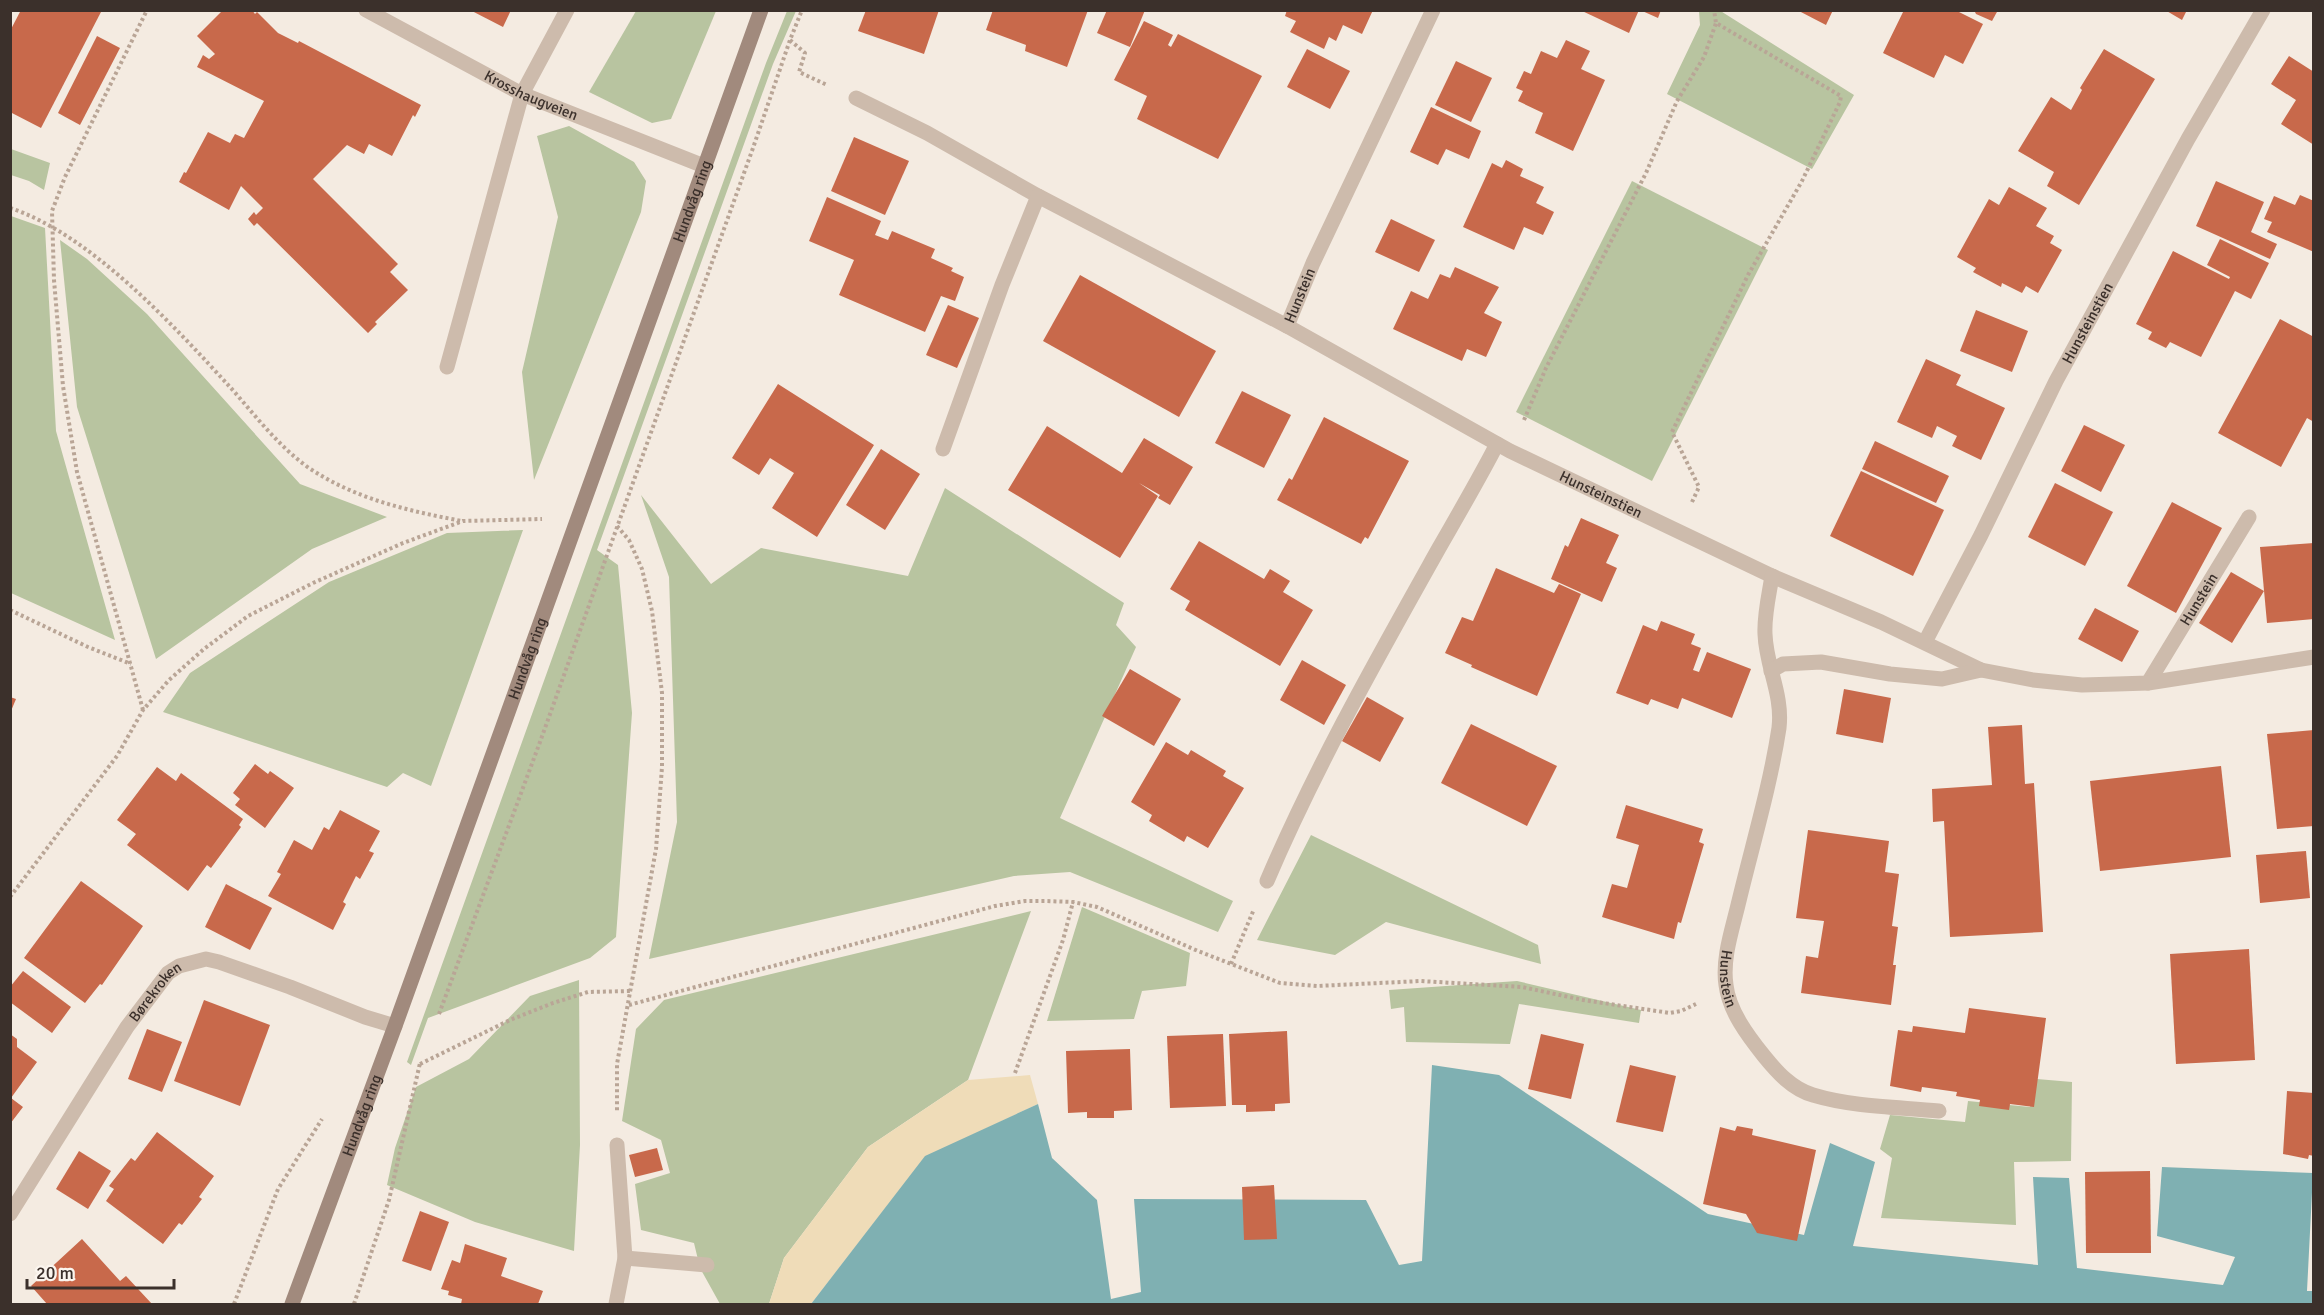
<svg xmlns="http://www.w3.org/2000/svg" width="2324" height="1315" viewBox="0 0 2324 1315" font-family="Signika,sans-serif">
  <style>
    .green { fill: #b8c4a0 }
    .sand { fill: #efdcb8 }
    .water { fill: #7fb0b2 }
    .building { fill: #c8694b }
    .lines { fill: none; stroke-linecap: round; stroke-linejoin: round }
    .path { stroke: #b9a596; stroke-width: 4; stroke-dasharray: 3 3; stroke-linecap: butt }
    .service { stroke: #cdbbac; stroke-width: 15 }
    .minor { stroke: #cdbbac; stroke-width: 15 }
    .secondary { stroke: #a18a7d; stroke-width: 15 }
    .labels { text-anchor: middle; stroke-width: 5; stroke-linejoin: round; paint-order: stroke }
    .street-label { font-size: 15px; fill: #3b302b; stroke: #fbf5ee }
  </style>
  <rect width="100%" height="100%" fill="#f4ebe1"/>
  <g class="green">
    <path d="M1719,10L1854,95L1812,169L1667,94L1700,25L1699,11Z"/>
    <path d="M636,11H716L671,119L652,123L589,92Z"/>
    <path d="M787,11H796L773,64L597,550L618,565L632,713L616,937L590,958L428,1018L411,1065L407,1062L766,63Z"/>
    <path d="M569,126L634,162L646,181L641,212L534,480L522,372L558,217L537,136Z"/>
    <path d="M11,149L50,163L44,190L29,181L11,175Z"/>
    <path d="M1632,181L1768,250L1652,481L1516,412Z"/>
    <path d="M11,216L45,228L56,431L115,640L11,593Z"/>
    <path d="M60,240L87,259L147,314L300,484L387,517L312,549L156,659L77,407Z"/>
    <path d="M945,488L1124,603L1116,625L1136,647L1060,818L1233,901L1218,932L1070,872L1014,876L649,959L677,822L669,577L641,495L711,584L761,548L908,576Z"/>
    <path d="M523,530L431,786L403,773L387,787L163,712L190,673L329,582L447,533Z"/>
    <path d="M1311,835L1538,945L1541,964L1386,922L1335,955L1257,940Z"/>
    <path d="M1082,907L1190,953L1186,986L1142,991L1134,1019L1047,1021Z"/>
    <path d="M1031,911L968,1080L868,1147L784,1258L769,1304H720L700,1268L694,1243L641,1230L635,1184L670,1173L661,1140L622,1121L636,1029L664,1000Z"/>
    <path d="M579,980L580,1145L574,1251L475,1222L387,1185L395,1148L416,1087L469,1059L530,996Z"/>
    <path d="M1517,981L1641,1010L1639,1023L1519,1004L1510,1044L1406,1042L1404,1007L1391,1009L1389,990Z"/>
    <path d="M2037,1079L2072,1082L2071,1161L2014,1162L2016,1225L1881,1218L1892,1158L1880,1149L1890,1115L1965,1122L1968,1101L2030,1107Z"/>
  </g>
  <path class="sand" d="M1030,1075L1038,1104L925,1157L811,1304H769L784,1258L868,1147L968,1080Z"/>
  <path class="water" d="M1432,1065L1499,1075L1708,1214L1804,1235L1830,1143L1875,1162L1853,1246L2038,1265L2033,1177L2069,1178L2077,1268L2223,1285L2235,1257L2157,1236L2162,1167L2313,1173L2307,1291H2313V1304H811L925,1156L1038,1104L1052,1158L1097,1200L1111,1299L1141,1292L1134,1199L1366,1200L1399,1265L1422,1261Z"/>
  <g class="building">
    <path d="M21,10H102L41,128L10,112V31Z"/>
    <path d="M223,10H252L255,14L257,12L278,33L298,43L299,41L421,105L415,117L413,115L392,156L369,144L364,154L347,145L313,179L398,264L390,272L408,290L375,322L377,324L368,333L257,223L254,226L248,219L254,212L256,215L263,208L241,186L229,210L179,182L184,172L186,173L208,132L230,143L235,134L244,138L264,101L197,67L203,55L209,59L215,54L197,36Z"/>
    <path d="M470,10H511L503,27Z"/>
    <path d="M866,10H939L924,54L858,31Z"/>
    <path d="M993,10H1088L1067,67L1025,51L1026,45L986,30Z"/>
    <path d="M1107,10H1145L1130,47L1097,33Z"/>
    <path d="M1287,10H1373L1362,34L1343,25L1336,41L1329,37L1324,49L1290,32L1296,21L1285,16Z"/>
    <path d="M1580,10H1639L1629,33Z"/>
    <path d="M1640,10H1661L1658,18Z"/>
    <path d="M1797,10H1833L1826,25Z"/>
    <path d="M1904,10H1959V12L1983,24L1963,64L1945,55L1934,78L1883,53Z"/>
    <path d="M1974,10H1998L1992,21L1976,14Z"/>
    <path d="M2165,10H2187L2182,20Z"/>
    <path d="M1144,21L1173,35L1168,45L1171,47L1178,34L1262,76L1218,159L1137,119L1147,96L1114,80Z"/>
    <path d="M97,36L120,48L80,125L58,113Z"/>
    <path d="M1566,40L1590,51L1581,69L1605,80L1573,151L1535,133L1543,113L1518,101L1523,91L1516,88L1524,71L1531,74L1541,51L1557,58Z"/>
    <path d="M1307,49L1350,71L1330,109L1287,87Z"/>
    <path d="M2104,49L2155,79L2079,205L2047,186L2054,172L2018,151L2051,97L2071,110L2082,90L2080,88Z"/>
    <path d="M2289,56L2314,72V145L2281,124L2296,100L2271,84Z"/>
    <path d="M1456,61L1492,78L1471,122L1435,105Z"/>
    <path d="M1431,107L1481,131L1469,159L1446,149L1438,165L1410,152Z"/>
    <path d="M854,137L909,161L885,215L831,191Z"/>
    <path d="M1506,160L1523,169L1520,176L1544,187L1536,203L1554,212L1543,235L1524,227L1514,250L1463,227L1492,163L1502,168Z"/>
    <path d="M2216,181L2264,202L2251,232L2277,244L2270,259L2196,226Z"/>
    <path d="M2009,187L2047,208L2036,226L2054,236L2050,243L2062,250L2038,293L2026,286L2022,293L2002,283L2001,287L1973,272L1976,268L1957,257L1989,199L1999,205Z"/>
    <path d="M2300,195L2314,201V252L2267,232L2272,222L2264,219L2274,196L2295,205Z"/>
    <path d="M827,197L881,221L875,235L888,240L892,231L935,249L931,258L953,268L951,271L964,277L955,301L941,296L925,332L839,295L854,260L809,241Z"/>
    <path d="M1391,219L1435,240L1419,272L1375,252Z"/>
    <path d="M2220,239L2269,263L2251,299L2235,291L2201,357L2170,342L2166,348L2148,339L2152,332L2136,324L2173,251L2229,279L2230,277L2207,265Z"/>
    <path d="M1455,267L1499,287L1484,313L1502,322L1486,357L1467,349L1462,361L1393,329L1411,291L1428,299L1440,274L1450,278Z"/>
    <path d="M1080,275L1216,351L1179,417L1043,341Z"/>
    <path d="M948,305L979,318L957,368L926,355Z"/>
    <path d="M1976,310L2028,331L2012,372L1960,351Z"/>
    <path d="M2280,319L2314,337V422L2307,418L2281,467L2218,433Z"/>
    <path d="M1926,359L1961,375L1956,385L2005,408L1981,460L1952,446L1957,436L1937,426L1932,438L1897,422Z"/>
    <path d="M778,384L874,445L817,537L772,508L794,473L770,458L759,475L732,458Z"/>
    <path d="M1242,391L1291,415L1264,468L1215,443Z"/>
    <path d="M1324,417L1409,461L1368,539L1365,537L1361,544L1277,500L1289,478L1292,480Z"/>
    <path d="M2084,425L2125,445L2101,492L2061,471Z"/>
    <path d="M1047,426L1122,473L1144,438L1193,467L1170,505L1158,498L1160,495L1139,483L1158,496L1120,558L1008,490Z"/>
    <path d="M1875,441L1949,476L1936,503L1862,469Z"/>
    <path d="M881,449L920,474L885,530L846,505Z"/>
    <path d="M1861,471L1944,510L1913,576L1830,536Z"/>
    <path d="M2055,483L2113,512L2085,566L2028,537Z"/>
    <path d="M2172,502L2222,528L2176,613L2127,586Z"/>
    <path d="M1581,518L1619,535L1606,563L1617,568L1602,602L1551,579L1565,545L1568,547Z"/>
    <path d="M1199,541L1264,579L1270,569L1290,581L1283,592L1313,610L1280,666L1185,610L1190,601L1170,589Z"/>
    <path d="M2314,543V619L2267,623L2260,547Z"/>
    <path d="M1496,568L1554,593L1559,584L1581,594L1537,696L1471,667L1472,665L1445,653L1462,617L1473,621Z"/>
    <path d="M2231,572L2264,591L2232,643L2199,623Z"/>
    <path d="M2095,608L2139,631L2122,662L2078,639Z"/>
    <path d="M1661,621L1695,634L1691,644L1701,648L1693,670L1699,672L1707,652L1751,669L1732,718L1682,698L1678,709L1651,699L1648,705L1616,693L1643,625L1657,631Z"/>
    <path d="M1302,660L1346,685L1324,725L1280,700Z"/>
    <path d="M1130,669L1181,699L1154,746L1102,716Z"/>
    <path d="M1844,689L1891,698L1883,743L1836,734Z"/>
    <path d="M10,697L16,699L11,711H10Z"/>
    <path d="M1367,697L1404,718L1380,762L1342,741Z"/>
    <path d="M1471,724L1557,766L1527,826L1441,783Z"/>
    <path d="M2022,725L2025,784L2034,783L2043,932L1950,937L1944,821L1933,822L1932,789L1992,785L1988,727Z"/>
    <path d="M2314,730V826L2277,829L2267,734Z"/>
    <path d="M1166,742L1188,755L1191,750L1226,771L1223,776L1244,788L1208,848L1187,836L1184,842L1149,821L1152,815L1131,802Z"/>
    <path d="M255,764L268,774L270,771L294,788L265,828L235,805L240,799L233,793Z"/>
    <path d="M2221,766L2231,857L2100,871L2090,781Z"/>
    <path d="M157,767L176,781L181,773L243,819L239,825L241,827L211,868L207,865L188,891L127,845L136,834L117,820Z"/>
    <path d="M1626,805L1703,829L1699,842L1704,844L1681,923L1678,922L1674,939L1602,917L1612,884L1627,888L1639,845L1616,838Z"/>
    <path d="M340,810L380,831L369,851L374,853L360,879L356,876L343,902L346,904L333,930L268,896L281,874L277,872L294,840L312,850L324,827L329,830Z"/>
    <path d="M1808,830L1889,841L1885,872L1899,874L1892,926L1898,927L1893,965H1896L1891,1005L1801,993L1806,956L1818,958L1824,921L1796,918Z"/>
    <path d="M2306,851L2310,898L2260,903L2256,855Z"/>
    <path d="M81,881L143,926L102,985L100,984L85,1003L24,958Z"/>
    <path d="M226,884L272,908L250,950L205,927Z"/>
    <path d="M2249,949L2255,1060L2176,1064L2170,954Z"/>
    <path d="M23,971L71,1007L52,1033L10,1002V987Z"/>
    <path d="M204,1000L270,1025L240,1106L174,1081Z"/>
    <path d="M1969,1008L2046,1018L2034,1107L2010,1104L2009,1110L1979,1106L1980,1100L1956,1096L1957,1092L1922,1087L1921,1092L1890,1086L1898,1030L1912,1032L1913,1026L1965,1033Z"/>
    <path d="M147,1029L182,1042L162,1092L128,1079Z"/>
    <path d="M1287,1031L1290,1103L1275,1104V1111L1246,1112V1105H1232L1229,1034Z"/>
    <path d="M10,1034L17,1039V1047L37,1062L11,1098L23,1107L10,1124Z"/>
    <path d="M1223,1034L1226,1106L1170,1108L1167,1036Z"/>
    <path d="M1541,1034L1584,1044L1571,1099L1528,1089Z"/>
    <path d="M1130,1049L1132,1110L1114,1111V1118H1087V1112L1068,1113L1066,1051Z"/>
    <path d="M1630,1065L1676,1076L1663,1132L1616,1122Z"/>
    <path d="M2287,1091L2314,1093V1156L2309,1155L2308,1159L2283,1154Z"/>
    <path d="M1737,1126L1753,1129L1752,1135L1816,1150L1797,1241L1757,1233L1746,1214L1703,1204L1720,1127L1735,1131Z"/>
    <path d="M157,1132L214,1176L199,1197L202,1199L182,1225L179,1223L163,1244L106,1201L114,1189L109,1186L131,1158L135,1161Z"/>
    <path d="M657,1148L663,1170L635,1177L629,1155Z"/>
    <path d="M79,1151L111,1171L88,1209L56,1189Z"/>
    <path d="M2150,1171L2151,1253H2086L2085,1172Z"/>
    <path d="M1274,1185L1277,1239L1244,1240L1242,1187Z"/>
    <path d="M420,1211L449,1222L431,1271L402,1261Z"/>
    <path d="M82,1239L120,1281L126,1276L152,1304H47L31,1286Z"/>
    <path d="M465,1244L507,1258L501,1276L543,1291L538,1304H461L462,1299L448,1295L449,1291L441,1289L452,1260L460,1263Z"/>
  </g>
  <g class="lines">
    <g class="path">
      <path d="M790,40L805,53L799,72L827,85"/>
      <path d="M10,208C90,234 174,326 230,387C255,415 278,446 309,468C355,499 409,511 462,521"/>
      <path d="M1524,420L1546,368L1646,173L1677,101L1704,57L1716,23"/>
      <path d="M1692,502L1699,487L1672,432L1748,275L1802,181L1840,102L1841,96L1716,23L1714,10"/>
      <path d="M617,526L629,540L642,569L652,611L662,693V767L656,849L617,1064V1111"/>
      <path d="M10,610L88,647L131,664"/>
      <path d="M143,710L77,472L63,386L54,280L52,211L65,177L147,10"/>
      <path d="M10,897L117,756L143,710L169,680L204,649L248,616L313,583L403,543L463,521L542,519"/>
      <path d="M1231,964L1254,909"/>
      <path d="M629,1005L995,906L1025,901H1045L1073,902L1097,907L1198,951L1280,983L1317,986L1421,981L1522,987L1583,1000L1670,1013L1681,1011L1696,1004"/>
      <path d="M439,1014L540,742L753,148L790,40L802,10"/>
      <path d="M420,1064L510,1020L553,1003L588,992L631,991"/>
      <path d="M1015,1073L1063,940L1073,902"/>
      <path d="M234,1304L278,1189L322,1119"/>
      <path d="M354,1304L389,1200L420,1063"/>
    </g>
    <g class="service">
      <path d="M447,367L522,94L567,10"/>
      <path id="s1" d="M2148,683L2249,517"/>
      <path d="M625,1258L707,1265"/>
    </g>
    <g class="minor">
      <path id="s2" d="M366,10L522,94L704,166"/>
      <path id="s3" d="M856,98L927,133L1038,196L1287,326L1510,451L1772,576L1881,622L1981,670L2033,680L2082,685L2117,684L2148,683L2314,657"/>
      <path id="s4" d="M1287,326L1313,263L1433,10"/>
      <path d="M943,449L1002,285L1038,196"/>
      <path id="s5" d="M1772,576C1769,595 1764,615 1765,634C1766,667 1783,694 1779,728C1770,787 1752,846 1738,905C1732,930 1722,959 1726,985C1729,1011 1748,1036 1764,1056C1777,1072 1792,1089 1813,1095C1853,1107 1897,1107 1939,1111"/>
      <path id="s6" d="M1925,642L1981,535L2056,381L2188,139L2263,10"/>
      <path d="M1771,671L1783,664L1821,662L1890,674L1942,679L1981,670"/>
      <path d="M1267,881C1316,766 1378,657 1439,548C1459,513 1479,479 1497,444"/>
      <path id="s7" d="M10,1214L127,1027L168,973L179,966L206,959L219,962L290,987L365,1017L395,1026"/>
      <path d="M616,1304L625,1258L617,1145"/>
    </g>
    <path class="secondary" id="s8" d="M292,1304L395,1026L761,10"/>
  </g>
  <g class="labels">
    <g class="street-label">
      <text dy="5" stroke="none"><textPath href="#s2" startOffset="186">Krosshaugveien</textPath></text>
      <text dy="5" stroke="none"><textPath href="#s8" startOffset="1173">Hundvåg ring</textPath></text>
      <text dy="5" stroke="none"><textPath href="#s4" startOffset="33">Hunstein</textPath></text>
      <text dy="5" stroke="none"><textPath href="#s6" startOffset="358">Hunsteinstien</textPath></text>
      <text dy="5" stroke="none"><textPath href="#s3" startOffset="844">Hunsteinstien</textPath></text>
      <text dy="5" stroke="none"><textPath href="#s1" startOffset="98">Hunstein</textPath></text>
      <text dy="5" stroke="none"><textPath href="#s8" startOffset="687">Hundvåg ring</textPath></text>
      <text dy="5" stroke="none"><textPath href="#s5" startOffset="411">Hunstein</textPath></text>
      <text dy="5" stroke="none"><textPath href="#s7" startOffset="266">Børekroken</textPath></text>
      <text dy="5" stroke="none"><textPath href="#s8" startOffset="201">Hundvåg ring</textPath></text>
    </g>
  </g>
  <rect width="2324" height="1315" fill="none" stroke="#3b302b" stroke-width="24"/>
  <path d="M27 1279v9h147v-9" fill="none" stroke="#3b302b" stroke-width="3"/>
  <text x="36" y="1279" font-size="18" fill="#3b302b" stroke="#fbf5ee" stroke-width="4.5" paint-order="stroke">20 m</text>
</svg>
